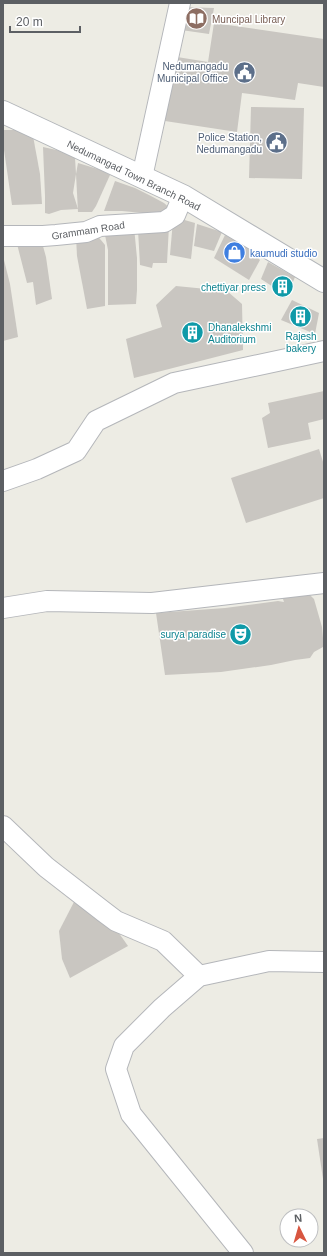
<svg xmlns="http://www.w3.org/2000/svg" width="327" height="1256" viewBox="0 0 327 1256" font-family="Arial,sans-serif">
  <style>
    .building { fill: #c9c6c1 }
    .lines { fill: none; stroke-linecap: round; stroke-linejoin: round }
    .street-casing { stroke: #b4b6ba; stroke-width: 22 }
    .secondary-casing { stroke: #b3b6ba; stroke-width: 24 }
    .street { stroke: #fff; stroke-width: 20 }
    .secondary { stroke: #fff; stroke-width: 22 }
    .labels { text-anchor: middle; stroke-width: 3; stroke-linejoin: round; paint-order: stroke }
    .education-label { font-size: 10px; fill: #785e54; stroke: #fff; text-anchor: start }
    .service-label { font-size: 10px; fill: #4e5e75; stroke: #fff; text-anchor: end }
    .street-label { font-size: 10px; fill: #5c5f63; stroke: #fff }
    .shop-label { font-size: 10px; fill: #366cbe; stroke: #fff; text-anchor: start }
    .culture-label { font-size: 10px; fill: #0d838f; stroke: #fff; text-anchor: end }
  </style>
  <rect width="100%" height="100%" fill="#edece4"/>
  <g class="building">
    <path d="M184,7L214,8L209,34L181,30Z"/>
    <path d="M214,23L324,39V87L298,83L295,100L242,93L237,132L165,121L171,86V56L208,62Z"/>
    <path d="M251,107L304,108L302,179L249,178Z"/>
    <path d="M3,130H20L33,136L40,174L42,204L12,205L4,150Z"/>
    <path d="M43,147L61,151L75,158L76,174L73,193L78,209L61,210L49,214L45,213V196Z"/>
    <path d="M78,163L101,170L110,175L96,206L92,212H78L76,174Z"/>
    <path d="M115,181L135,188L151,196L164,203L173,211L153,214L122,211H104Z"/>
    <path d="M181,219L195,223L191,259L170,255L173,220Z"/>
    <path d="M197,224L222,232L214,251L194,246Z"/>
    <path d="M169,226L167,263H153L152,268L140,265L138,230Z"/>
    <path d="M134,227L137,258V290L136,304L108,305V250L104,230Z"/>
    <path d="M96,234L105,245V306L87,309L77,256L76,237Z"/>
    <path d="M225,235L248,249L260,260L249,280L214,258Z"/>
    <path d="M41,239L46,257L52,299L36,305L33,282L27,283L17,244Z"/>
    <path d="M3,256L10,284L18,337L3,341Z"/>
    <path d="M268,262L295,277L287,296L261,279Z"/>
    <path d="M176,286L227,291L242,304L243,350L134,378L126,339L162,327L156,305Z"/>
    <path d="M292,300L319,313L315,334L281,320Z"/>
    <path d="M324,391V419L308,423L311,439L268,448L262,418L270,413L268,403Z"/>
    <path d="M319,449L324,465V498L246,523L231,478Z"/>
    <path d="M309,594L314,599L322,627L323,638V647L314,652L310,658L295,660L271,665L221,672L165,675L156,613L225,608L278,601L284,602L282,596Z"/>
    <path d="M75,900L116,929L128,946L70,978L62,959L59,931Z"/>
    <path d="M324,1138V1179H323L317,1139Z"/>
  </g>
  <g class="lines">
    <defs>
      <g id="street">
        <path d="M142,177L180,3"/>
        <path d="M3,236H43L56,235L86,232L100,226L164,222L175,215L183,196"/>
        <path d="M3,481L37,469L76,451L96,421L174,383L324,351"/>
        <path d="M3,608L47,601L152,603L324,583"/>
        <path d="M3,826L46,867L104,912L116,921L163,941L199,976"/>
        <path d="M243,1253L131,1114L116,1069L124,1046L162,1008L199,976L269,961L324,962"/>
      </g>
      <path id="secondary" d="M3,112L183,196L324,281"/>
    </defs>
    <use href="#street" class="street-casing"/>
    <use href="#secondary" class="secondary-casing"/>
    <use href="#street" class="street"/>
    <use href="#secondary" class="secondary"/>
  </g>
  <defs>
    <symbol id="library-disc" viewBox="-11 -11 22 22"><circle r="9.5" fill="#8d6e63" stroke="#fff"/><path d="M-6-4Q-3-5.5-.7-3.5V5Q-3 3-6 4ZM6-4Q3-5.5 .7-3.5V5Q3 3 6 4Z" fill="#fff"/></symbol>
    <symbol id="civic-disc" viewBox="-11 -11 22 22"><circle r="9.5" fill="#5c6f8a" stroke="#fff"/><path d="M-.6-6.5H3V-4.5H.6V-3L4-1V1h2V6H-6V1h2V-1L-.6-3ZM-1.2 2.5V6h2.4V2.5Z" fill="#fff"/></symbol>
    <symbol id="shop-disc" viewBox="-11 -11 22 22"><circle r="9.5" fill="#3f7fe0" stroke="#fff"/><path d="M-5-2.5h2.3a2.7 3.5 0 0 1 5.4 0H5L5.5 6h-11ZM-1.5-2.5h3a1.5 2.3 0 0 0-3 0Z" fill="#fff"/></symbol>
    <symbol id="building-disc" viewBox="-11 -11 22 22"><circle r="9.5" fill="#0f9aa8" stroke="#fff"/><path d="M-4-6H4V6H1V3H-1V6H-4ZM-2.5-4.3h1.7v1.8h-1.7ZM.8-4.3h1.7v1.8H.8ZM-2.5-1h1.7V.8h-1.7ZM.8-1h1.7V.8H.8Z" fill="#fff"/></symbol>
    <symbol id="theatre-disc" viewBox="-11 -11 22 22"><circle r="9.5" fill="#0f9aa8" stroke="#fff"/><path d="M-5-5.5Q0-4 5-5.5V0Q5 5 0 6Q-5 5-5 0ZM-3.3-2.5H-1v1.5H-3.3ZM1-2.5H3.3v1.5H1ZM-2.8 1Q0 5.5 2.8 1Z" fill="#fff"/></symbol>
  </defs>
  <g fill-rule="evenodd">
    <use href="#library-disc" x="184" y="6" width="25" height="25"/>
    <use href="#civic-disc" x="232" y="60" width="25" height="25"/>
    <use href="#civic-disc" x="264" y="130" width="25" height="25"/>
    <use href="#shop-disc" x="222" y="240" width="25" height="25"/>
    <use href="#building-disc" x="270" y="274" width="25" height="25"/>
    <use href="#building-disc" x="288" y="304" width="25" height="25"/>
    <use href="#building-disc" x="180" y="320" width="25" height="25"/>
    <use href="#theatre-disc" x="228" y="622" width="25" height="25"/>
  </g>
  <g class="labels">
    <g class="education-label">
      <text x="212" y="23">Muncipal Library</text>
    </g>
    <g class="service-label">
      <text x="228" y="70">Nedumangadu<tspan x="228" dy="12">Municipal Office</tspan></text>
      <text x="262" y="141">Police Station,<tspan x="262" dy="12">Nedumangadu</tspan></text>
    </g>
    <g class="street-label">
      <text transform="translate(134 175) rotate(26)" y="4">Nedumangad Town Branch Road</text>
      <text transform="translate(88 230) rotate(-9)" y="4">Grammam Road</text>
    </g>
    <g class="shop-label">
      <text x="250" y="257">kaumudi studio</text>
    </g>
    <g class="culture-label">
      <text x="266" y="291">chettiyar press</text>
      <text x="208" y="331" text-anchor="start">Dhanalekshmi<tspan x="208" dy="12">Auditorium</tspan></text>
      <text x="301" y="340" text-anchor="middle">Rajesh<tspan x="301" dy="12">bakery</tspan></text>
      <text x="226" y="638">surya paradise</text>
    </g>
  </g>
  <rect width="327" height="1256" fill="none" stroke="#5c5f63" stroke-width="8"/>
  <g transform="translate(299 1228) rotate(355)"><circle r="19" fill="#ffffff" stroke="#bebfc1"/>
  <path d="M0-3L7 15L0 10L-7 15Z" fill="#d85640"/>
  <text y="-6" font-size="11" font-weight="bold" text-anchor="middle" fill="#5c5f63">N</text>
  </g>
  <path d="M10 26v6h70v-6" fill="none" stroke="#5c5f63" stroke-width="2"/>
  <text x="16" y="26" font-size="12" fill="#5c5f63" stroke="#ffffff" stroke-width="3" paint-order="stroke">20 m</text>
</svg>
